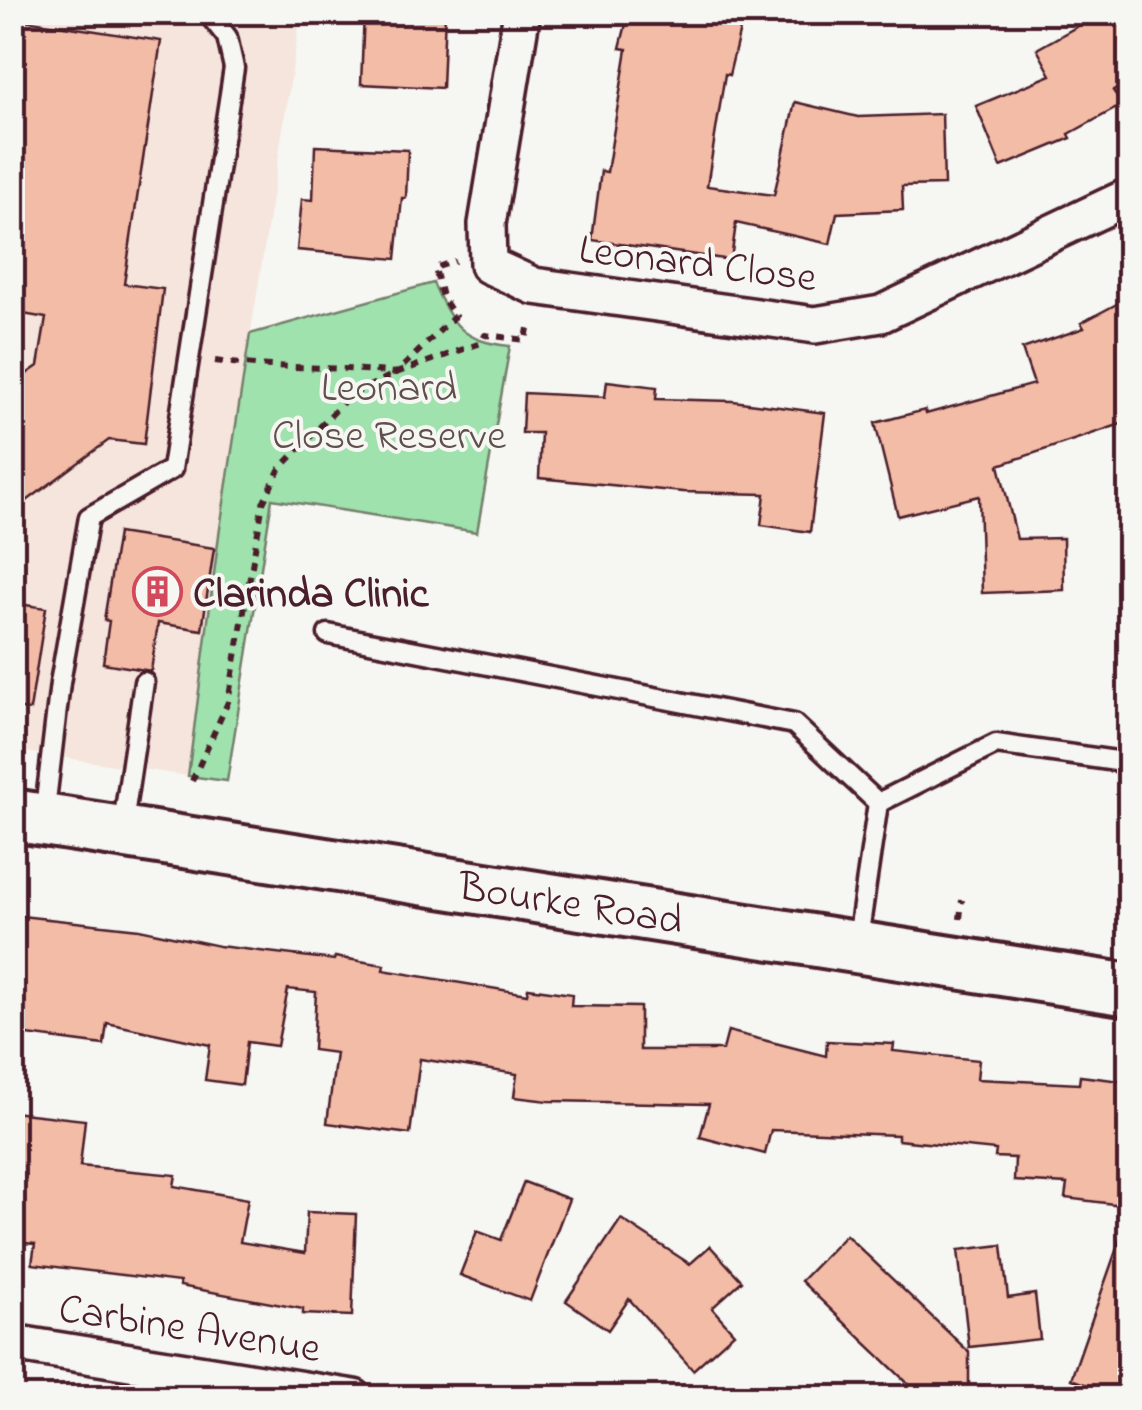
<svg xmlns="http://www.w3.org/2000/svg" width="1142" height="1410" viewBox="0 0 1142 1410" font-family="'Indie Flower',sans-serif">
  <style>
    .built { fill: #f5e5dc }
    .green { fill: #9fe2ad; stroke: #74806c; stroke-width: 2.5 }
    .building { fill: #f3bca7; stroke: #4a1f2b; stroke-width: 2.5 }
    .lines { fill: none; stroke-linecap: round; stroke-linejoin: round }
    .lane-casing { stroke: #4a1f2b; stroke-width: 25 }
    .street-casing { stroke: #4a1f2b; stroke-width: 42 }
    .secondary-casing { stroke: #4a1f2b; stroke-width: 58 }
    .path { stroke: #4a1f2b; stroke-width: 6; stroke-dasharray: 8 8; stroke-linecap: butt }
    .lane { stroke: #f6f6f2; stroke-width: 18 }
    .street { stroke: #f6f6f2; stroke-width: 35 }
    .secondary { stroke: #f6f6f2; stroke-width: 50 }
    .labels { text-anchor: middle; stroke-width: 8; stroke-linejoin: round; paint-order: stroke }
    .street-label { font-size: 42px; fill: #4a1f2b; stroke: #f6f6f2 }
    .park-label { font-size: 42px; fill: #5f504c; stroke: #f6f6f2 }
    .poi-label { font-size: 42px; font-weight: bold; fill: #4a1f2b; stroke: #f6f6f2; text-anchor: start }
  </style>
  <rect width="100%" height="100%" fill="#f6f6f2"/>
  <filter id="ink" filterUnits="userSpaceOnUse"><feTurbulence type="fractalNoise" baseFrequency=".01" numOctaves="2"/><feDisplacementMap in="SourceGraphic" scale="20" xChannelSelector="R" yChannelSelector="G"/><feConvolveMatrix kernelMatrix="1 2 1 2 8 2 1 2 1" color-interpolation-filters="sRGB"/></filter>
  <g filter="url(#ink)">
    <path class="built" d="M13,13H301L219,535L188,776L13,750Z"/>
    <path class="green" d="M433,283C453,325 461,341 510,346L477,532L272,499L227,781L188,776L219,535L250,334Z"/>
    <g class="building">
      <path d="M364,12H445L442,88L361,84Z"/>
      <path d="M629,12H727L743,17L729,75L725,74L707,186L774,195L795,102L858,117L942,114L944,185L902,186L903,210L837,213L830,244L736,223L731,260L592,240L601,171L607,172L627,49L620,48Z"/>
      <path d="M1103,12H1130V83L1113,91L1122,105L1069,134L1071,138L1001,167L976,106L1051,75L1037,49Z"/>
      <path d="M12,18L161,41L124,284L163,289L144,444L109,440L12,512V384L38,366L46,318L12,312Z"/>
      <path d="M315,146L408,150L406,198H402L396,259L297,250L302,199L313,200Z"/>
      <path d="M1130,297V421L999,465L1017,539L1063,538L1064,590L982,593L979,496L898,516L875,423L925,410L926,414L1034,384L1022,349L1084,328L1081,323Z"/>
      <path d="M607,381L657,387L656,399L733,401L825,413L810,532L761,525L765,494L683,492L539,478L541,433H522L524,393L605,397Z"/>
      <path d="M118,533L214,548L202,630L158,623L151,671L103,663L109,621L104,620Z"/>
      <path d="M12,603L46,608L30,710L12,708Z"/>
      <path d="M12,915L139,929L219,946L334,960L335,957L384,965L383,970L527,994L528,988L572,994L571,1006L640,1007V1050H723L728,1031L826,1056L827,1041L894,1044L893,1051L979,1060L977,1079L1079,1084L1080,1076L1130,1082V1206L1065,1198L1067,1184L1014,1181L1015,1158L995,1157L996,1150L898,1140V1135L771,1130L765,1154L700,1137L709,1104L548,1101L514,1097L517,1074L420,1059L410,1134L327,1123L336,1053L313,1050L316,992L288,989L277,1046L247,1042L242,1085L205,1080L210,1045L107,1023L104,1045L12,1033Z"/>
      <path d="M12,1112L85,1120L80,1166L176,1175L174,1186L248,1199L240,1242L305,1253L307,1212L356,1214L352,1316L303,1314V1309L180,1286V1282L32,1264L35,1244L12,1242Z"/>
      <path d="M524,1182L569,1199L530,1301L460,1275L477,1231L501,1240Z"/>
      <path d="M621,1219L690,1264L710,1246L742,1281L712,1308L734,1333L693,1370L629,1299L608,1330L566,1301Z"/>
      <path d="M1125,1225L1130,1226V1367L1119,1397L1071,1379Z"/>
      <path d="M846,1235L969,1352V1398H923L801,1281Z"/>
      <path d="M1002,1245L1008,1298L1035,1294L1040,1339L969,1347L958,1250Z"/>
    </g>
    <g class="lines">
      <defs>
        <g id="lane">
          <path d="M328,634L794,724L878,803L996,744L1130,763"/>
          <path d="M44,818L60,683L89,517L172,469L234,68L227,37L207,12"/>
          <path d="M122,830L144,682"/>
          <path d="M857,946L878,803"/>
        </g>
        <g id="street">
          <path d="M522,12L487,224L488,265L534,286L815,325L881,314L1130,196"/>
          <path d="M12,1343L354,1398"/>
        </g>
        <path id="secondary" d="M12,815L1130,990"/>
      </defs>
      <use href="#lane" class="lane-casing"/>
      <use href="#street" class="street-casing"/>
      <use href="#secondary" class="secondary-casing"/>
      <g class="path">
        <path d="M215,361C275,369 336,366 396,373L455,316L442,297L435,268L455,261"/>
        <path d="M192,781L228,702L263,503L279,470L349,396L396,373L481,343L485,335L526,340L529,322"/>
        <path d="M960,919L962,900"/>
      </g>
      <use href="#lane" class="lane"/>
      <use href="#street" class="street"/>
      <use href="#secondary" class="secondary"/>
    </g>
  </g>
  <defs>
    <symbol id="building-ring" viewBox="-11 -11 22 22"><circle r="9.5" fill="#f6f6f2" stroke="#d1495b" stroke-width="1.5"/><path d="M-4-6H4V6H1V3H-1V6H-4ZM-2.5-4.3h1.7v1.8h-1.7ZM.8-4.3h1.7v1.8H.8ZM-2.5-1h1.7V.8h-1.7ZM.8-1h1.7V.8H.8Z" fill="#d1495b"/></symbol>
  </defs>
  <g fill-rule="evenodd">
    <use href="#building-ring" x="130" y="564" width="55" height="55"/>
  </g>
  <g class="labels">
    <g class="street-label">
      <text transform="translate(698 261) rotate(7)" y="15">Leonard Close</text>
      <text transform="translate(571 901) rotate(9)" y="15">Bourke Road</text>
      <text transform="translate(190 1326) rotate(9)" y="15">Carbine Avenue</text>
    </g>
    <g class="park-label">
      <text x="389" y="400">Leonard<tspan x="389" dy="48">Close Reserve</tspan></text>
    </g>
    <g class="poi-label">
      <text x="193" y="606">Clarinda Clinic</text>
    </g>
  </g>
  <rect width="1142" height="1410" fill="none" stroke="#f6f6f2" stroke-width="50"/>
  <rect x="25" y="25" width="1092" height="1360" fill="none" stroke="#4a1f2b" stroke-width="4" filter="url(#ink)"/>
</svg>
